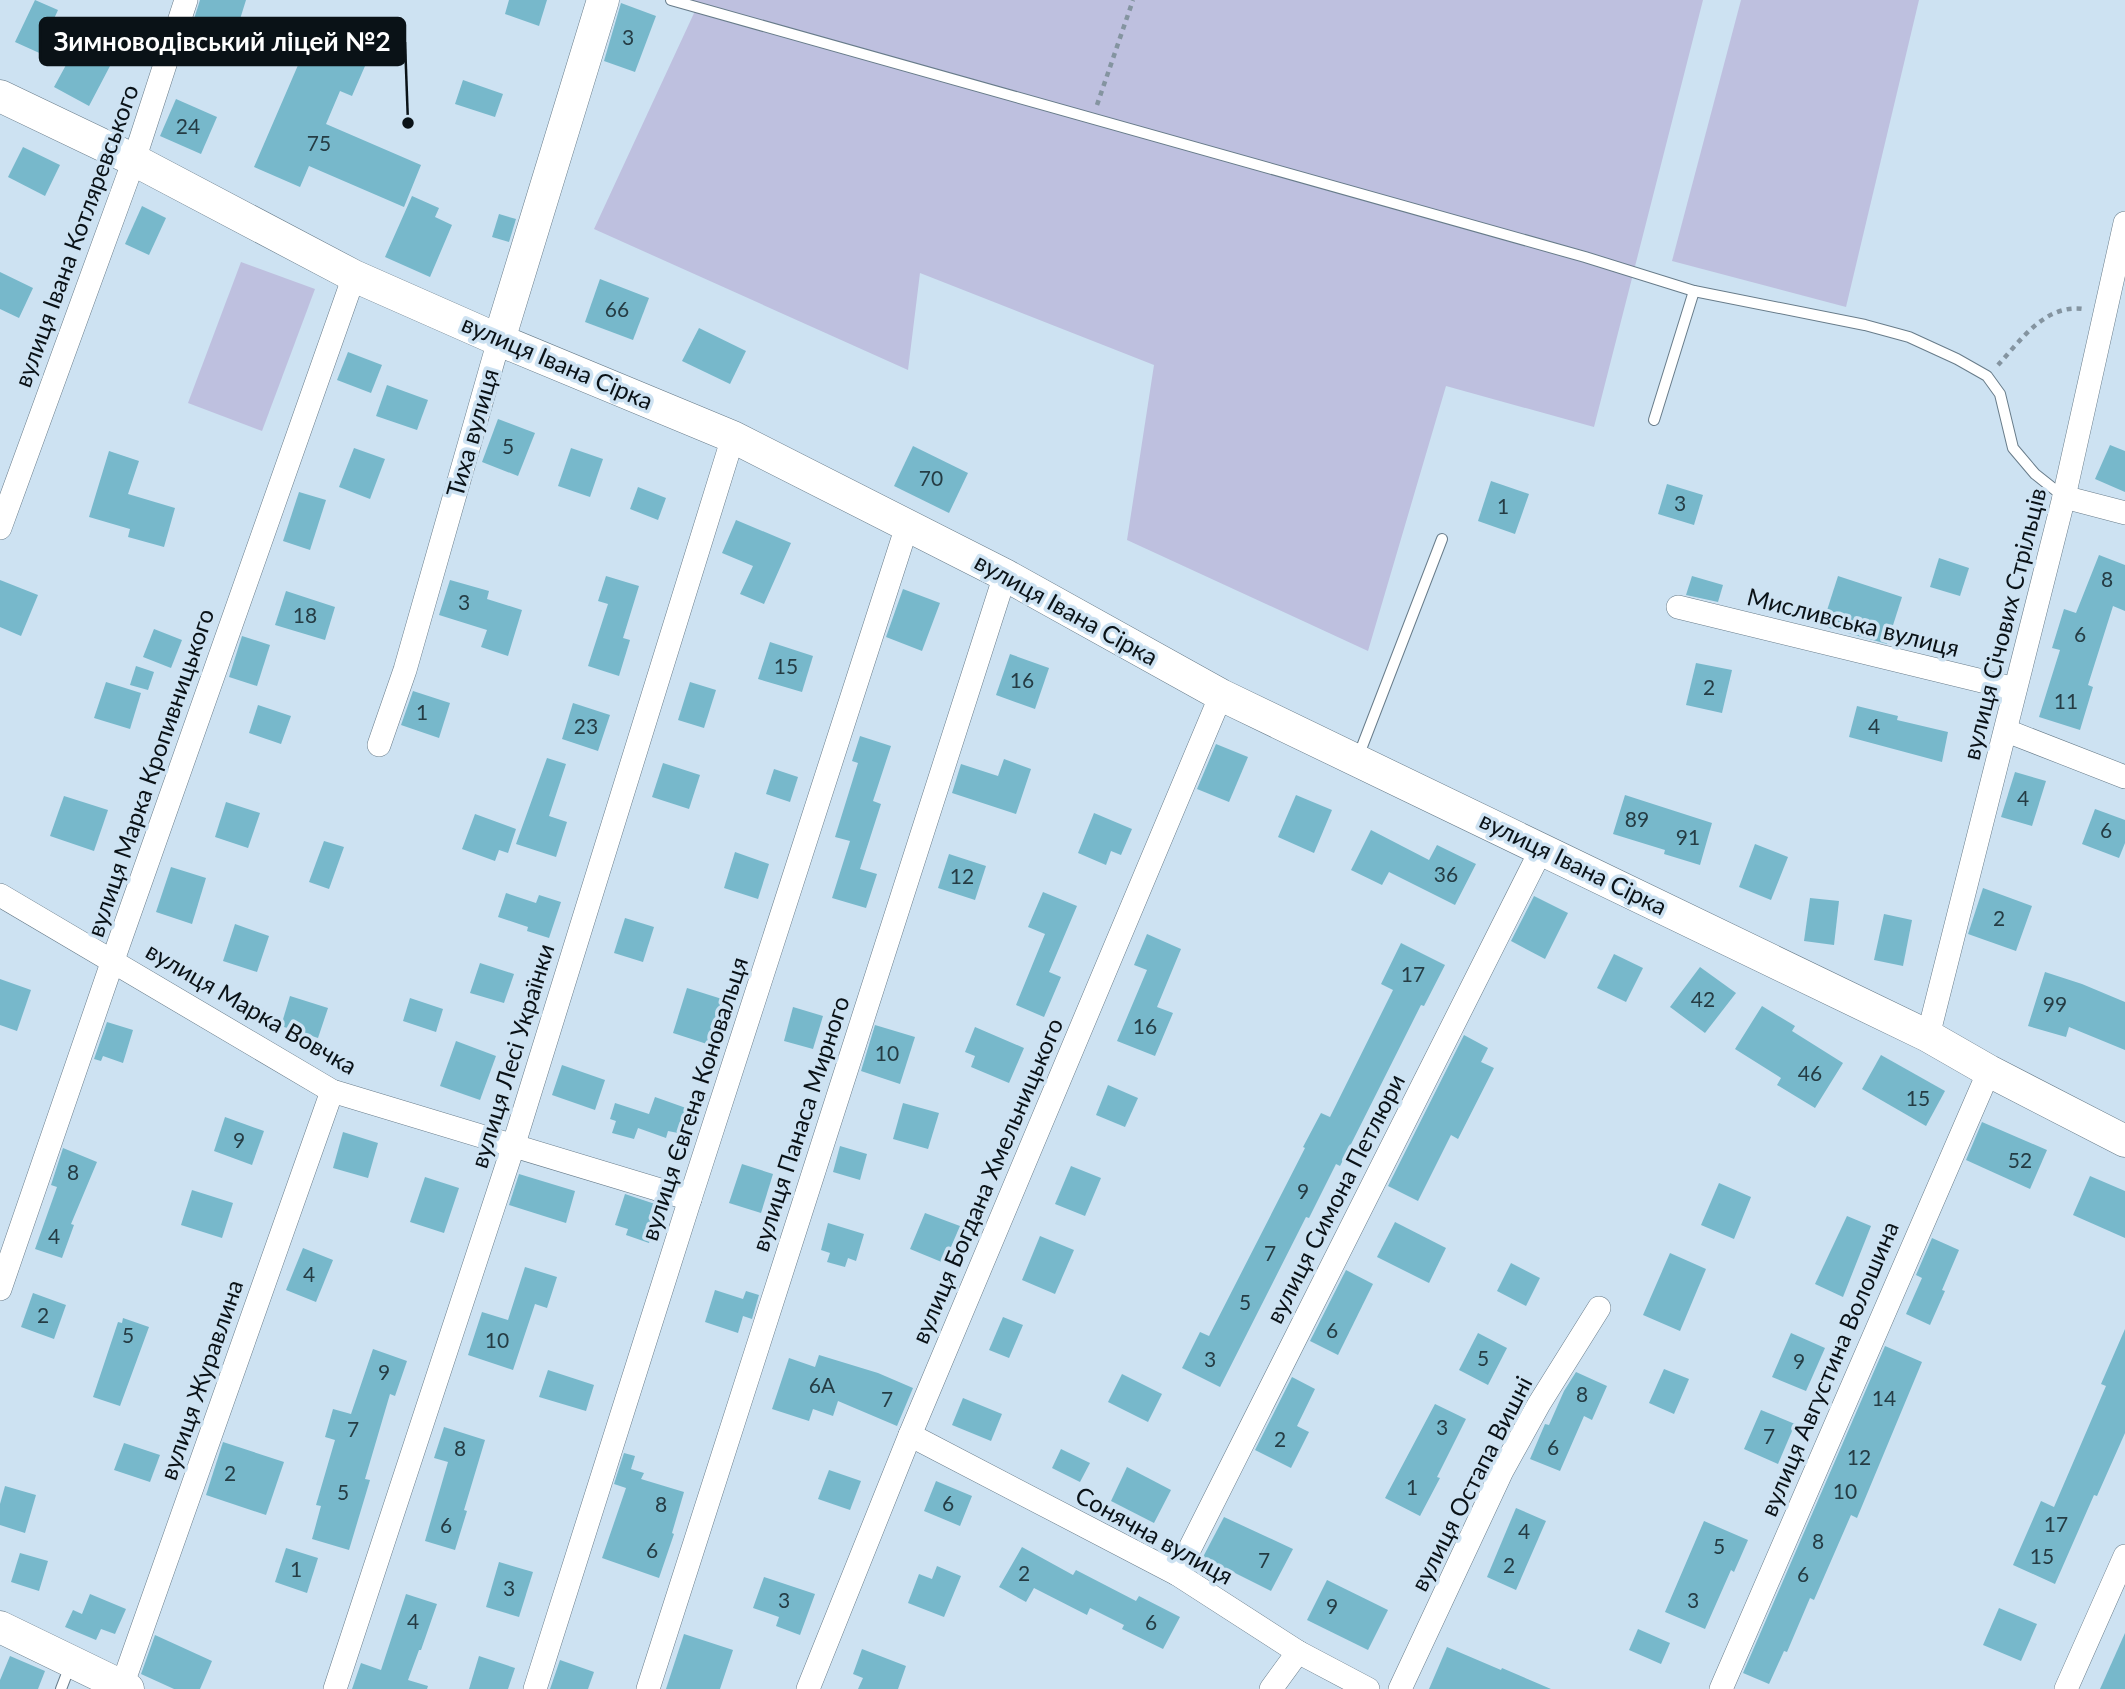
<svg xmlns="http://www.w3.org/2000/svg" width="2125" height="1689" viewBox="0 0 2125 1689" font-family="Lato,sans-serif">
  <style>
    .green { fill: #bec0df }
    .building { fill: #77b8cb }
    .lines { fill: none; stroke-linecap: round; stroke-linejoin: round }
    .lane-casing { stroke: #687c8a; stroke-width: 12 }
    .street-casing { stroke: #687c8a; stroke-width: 24 }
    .secondary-casing { stroke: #687c8a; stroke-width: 33 }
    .path { stroke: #8494a0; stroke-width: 4.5; stroke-dasharray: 5 5; stroke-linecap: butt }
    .lane { stroke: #fff; stroke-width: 10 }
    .street { stroke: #fff; stroke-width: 23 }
    .secondary { stroke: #fff; stroke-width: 32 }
    .labels { text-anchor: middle; stroke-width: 7; stroke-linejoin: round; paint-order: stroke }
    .number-label { font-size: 21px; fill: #253c44 }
    .street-label { font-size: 24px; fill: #0a1217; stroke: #cde2f2 }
    .leader { fill: none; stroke: #0a1217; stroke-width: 2.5 }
    .callout-dot { fill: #0a1217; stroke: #cde2f2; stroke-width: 2.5 }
    .callout { fill: #0a1217; stroke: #0a1217; stroke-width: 2.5 }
    .callout-label { font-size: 26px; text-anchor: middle; font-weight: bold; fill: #fff }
  </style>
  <rect width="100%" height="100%" fill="#cde2f2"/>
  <g class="green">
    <path d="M681,0H1703L1594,427L1446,386L1368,651L1127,540L1154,365L920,273L908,370L594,229L695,11Z"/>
    <path d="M1741,0H1919L1846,307L1672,261Z"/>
    <path d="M241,262L315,289L262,431L188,403Z"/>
  </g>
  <g class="building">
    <path d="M35,0L58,10L47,34L110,66L89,106L54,87L66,65L15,42Z"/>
    <path d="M200,0H246L236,32L194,19Z"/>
    <path d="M509,0H547L539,26L505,14Z"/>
    <path d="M621,3L656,16L635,72L604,61Z"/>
    <path d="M308,42L365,66L352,96L340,91L326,124L421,165L404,207L309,166L300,187L254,167Z"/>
    <path d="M463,80L503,94L495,117L455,104Z"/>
    <path d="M176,99L217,117L201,154L160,136Z"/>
    <path d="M23,147L60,165L45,196L8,177Z"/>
    <path d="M412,196L439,208L435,217L452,225L430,277L385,257Z"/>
    <path d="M142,206L166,218L149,255L125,244Z"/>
    <path d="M499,214L516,219L509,242L492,237Z"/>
    <path d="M0,272L33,288L19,318L0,309Z"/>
    <path d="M600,279L649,298L633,340L585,322Z"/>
    <path d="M699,328L746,351L730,384L682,361Z"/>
    <path d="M348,352L382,365L371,393L337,380Z"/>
    <path d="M387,385L428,400L417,430L376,416Z"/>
    <path d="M498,419L535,433L518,476L482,462Z"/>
    <path d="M2110,445L2125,451V492L2095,479Z"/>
    <path d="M913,446L968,473L949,513L894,486Z"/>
    <path d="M354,448L385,459L370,499L339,487Z"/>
    <path d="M571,448L603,459L590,497L558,486Z"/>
    <path d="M109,451L139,461L128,494L175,508L164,547L128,537L130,529L89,517Z"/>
    <path d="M1491,481L1529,494L1515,534L1478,521Z"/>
    <path d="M1667,484L1703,495L1694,525L1658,514Z"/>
    <path d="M638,487L666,498L658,520L630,509Z"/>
    <path d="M299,492L326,500L310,550L283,541Z"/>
    <path d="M736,520L791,543L764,604L740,594L753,566L722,553Z"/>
    <path d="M2099,555L2125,565V611L2113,606L2088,685L2093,687L2080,730L2039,717L2060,650L2052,648L2064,609L2076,613Z"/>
    <path d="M1939,558L1969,568L1960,596L1930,587Z"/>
    <path d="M606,576L639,586L623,638L630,640L619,676L588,666L608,604L598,601Z"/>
    <path d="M1692,576L1723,585L1718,602L1686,595Z"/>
    <path d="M1838,576L1902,597L1887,644L1822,626Z"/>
    <path d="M0,580L38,595L21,636L0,627Z"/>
    <path d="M450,580L489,591L487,599L522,610L508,656L481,647L487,630L439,615Z"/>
    <path d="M903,589L940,603L922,651L886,637Z"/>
    <path d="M286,591L335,607L325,640L275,625Z"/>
    <path d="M154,629L182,640L171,668L143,657Z"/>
    <path d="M242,636L270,645L257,686L229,677Z"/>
    <path d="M770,642L813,656L802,692L758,679Z"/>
    <path d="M1010,654L1049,668L1035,709L996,695Z"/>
    <path d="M1696,663L1732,670L1722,713L1686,705Z"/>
    <path d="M136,666L154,672L148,690L130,685Z"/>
    <path d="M106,682L141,693L130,729L94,718Z"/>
    <path d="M690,682L716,690L704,728L678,720Z"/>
    <path d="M413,691L450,703L439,738L401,725Z"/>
    <path d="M573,703L610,715L598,751L562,739Z"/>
    <path d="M258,705L291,716L281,744L249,733Z"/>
    <path d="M1857,706L1898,716L1897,720L1948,732L1942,762L1849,737Z"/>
    <path d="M860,736L891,746L873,801L881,804L860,869L877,874L866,908L832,898L850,841L835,837L858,763L852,761Z"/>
    <path d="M1216,744L1248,757L1229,802L1197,789Z"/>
    <path d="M547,758L566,764L549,816L567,822L556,857L516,844Z"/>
    <path d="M1004,759L1031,769L1016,814L952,793L961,764L998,776Z"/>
    <path d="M663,763L700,775L689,809L652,797Z"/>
    <path d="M774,769L798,777L790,802L766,794Z"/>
    <path d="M2015,772L2046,781L2032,826L2001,817Z"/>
    <path d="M1296,795L1332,810L1314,853L1278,837Z"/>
    <path d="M1625,795L1712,823L1700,865L1664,854L1665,850L1613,834Z"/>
    <path d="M64,796L108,810L94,851L50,836Z"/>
    <path d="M226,802L260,813L248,848L215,837Z"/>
    <path d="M2095,809L2125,820V843L2119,858L2082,844Z"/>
    <path d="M1094,813L1132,829L1121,855L1111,851L1106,865L1078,853Z"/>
    <path d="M475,814L516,829L508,853L499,850L495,861L462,849Z"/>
    <path d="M1371,830L1429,860L1437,845L1476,864L1455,905L1389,872L1382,885L1351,870Z"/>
    <path d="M324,841L344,847L329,889L309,882Z"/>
    <path d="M1755,844L1788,857L1771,900L1739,887Z"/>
    <path d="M735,852L769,864L758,899L724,888Z"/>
    <path d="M949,854L986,866L975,900L938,888Z"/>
    <path d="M171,867L206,878L192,924L156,912Z"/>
    <path d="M1983,888L2032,906L2016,951L1968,934Z"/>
    <path d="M1043,892L1077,906L1049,972L1061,977L1044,1017L1016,1005L1045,934L1028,927Z"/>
    <path d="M506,893L536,903L539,895L561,902L549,938L527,931L528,927L498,917Z"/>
    <path d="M1534,896L1568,913L1545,959L1511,941Z"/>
    <path d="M1810,898L1839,901L1834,945L1804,941Z"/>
    <path d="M1884,914L1912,920L1903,966L1874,960Z"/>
    <path d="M625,918L654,927L643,962L614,953Z"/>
    <path d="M235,924L269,936L257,972L223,961Z"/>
    <path d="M1147,934L1181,949L1157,1007L1173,1013L1155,1056L1117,1041L1147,970L1134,965Z"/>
    <path d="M1401,943L1445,965L1424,1006L1421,1005L1340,1166L1336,1164L1309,1218L1306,1217L1220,1387L1182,1368L1200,1332L1209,1336L1305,1148L1303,1147L1321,1113L1330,1117L1393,990L1381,984Z"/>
    <path d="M1614,954L1643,968L1626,1002L1597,988Z"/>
    <path d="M480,963L514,974L504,1003L470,993Z"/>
    <path d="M1700,967L1736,993L1705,1033L1670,1007Z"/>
    <path d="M2045,972L2082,984L2125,1002V1050L2069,1027L2066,1037L2028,1026Z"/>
    <path d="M0,979L31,990L17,1031L0,1025Z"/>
    <path d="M687,988L722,999L707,1044L673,1033Z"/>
    <path d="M290,996L328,1008L318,1038L281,1026Z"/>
    <path d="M410,998L443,1009L436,1032L403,1021Z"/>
    <path d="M1762,1006L1795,1026L1792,1031L1843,1063L1815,1108L1777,1085L1781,1078L1735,1049Z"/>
    <path d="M793,1007L823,1016L813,1049L784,1041Z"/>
    <path d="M107,1022L133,1030L123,1063L103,1056L101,1061L94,1059Z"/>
    <path d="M875,1025L915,1037L900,1084L861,1071Z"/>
    <path d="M975,1027L1024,1048L1009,1083L971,1067L975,1056L965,1052Z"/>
    <path d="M1464,1035L1488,1048L1481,1062L1494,1068L1458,1139L1451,1135L1418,1201L1388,1186Z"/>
    <path d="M456,1041L496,1056L480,1100L440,1086Z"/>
    <path d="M1881,1055L1945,1091L1926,1126L1862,1089Z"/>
    <path d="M562,1065L605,1080L595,1110L552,1095Z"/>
    <path d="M1108,1085L1138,1098L1125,1127L1096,1115Z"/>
    <path d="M655,1097L686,1108L678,1133L668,1131L666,1138L638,1128L634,1139L612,1133L616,1121L610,1119L615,1103L649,1114Z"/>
    <path d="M903,1103L939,1113L928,1149L893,1139Z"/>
    <path d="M225,1117L264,1131L252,1165L214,1151Z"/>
    <path d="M1982,1122L2047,1150L2030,1189L1966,1160Z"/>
    <path d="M343,1132L378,1143L368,1178L333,1168Z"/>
    <path d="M840,1146L867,1154L860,1180L833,1172Z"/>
    <path d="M63,1148L97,1162L71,1224L74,1225L62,1258L35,1249L57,1187L51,1185Z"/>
    <path d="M742,1164L773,1174L761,1213L729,1203Z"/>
    <path d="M1071,1166L1101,1178L1085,1216L1055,1204Z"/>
    <path d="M519,1174L575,1191L566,1223L509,1205Z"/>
    <path d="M2090,1176L2125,1191V1238L2073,1215Z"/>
    <path d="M425,1177L459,1188L444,1233L410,1222Z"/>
    <path d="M1719,1183L1751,1197L1734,1239L1701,1225Z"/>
    <path d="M192,1190L233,1203L222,1238L181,1225Z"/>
    <path d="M625,1194L661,1206L649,1243L626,1235L628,1229L615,1225Z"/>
    <path d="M925,1213L960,1226L944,1263L910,1249Z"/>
    <path d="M1847,1216L1871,1226L1843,1297L1815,1284Z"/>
    <path d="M1395,1222L1446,1248L1429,1283L1377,1257Z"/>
    <path d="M828,1223L864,1234L856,1261L848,1258L845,1267L827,1262L830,1253L821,1250Z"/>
    <path d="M1040,1236L1074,1250L1055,1294L1022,1280Z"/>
    <path d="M1932,1238L1959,1250L1942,1290L1945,1291L1930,1325L1906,1314L1922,1278L1916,1275Z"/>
    <path d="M303,1248L333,1260L316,1302L286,1290Z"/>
    <path d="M1670,1253L1706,1269L1680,1331L1643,1315Z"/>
    <path d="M1511,1263L1540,1278L1526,1306L1497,1291Z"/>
    <path d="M525,1267L557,1277L547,1308L535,1304L513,1370L468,1355L482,1312L508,1320Z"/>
    <path d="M1346,1270L1373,1284L1338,1355L1310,1341Z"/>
    <path d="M715,1290L743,1299L746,1291L759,1295L752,1319L743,1316L738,1333L705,1322Z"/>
    <path d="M33,1293L66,1305L54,1339L21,1327Z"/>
    <path d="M1003,1317L1023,1325L1009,1358L989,1350Z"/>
    <path d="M123,1318L149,1327L120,1406L93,1397L118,1322L122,1323Z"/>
    <path d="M2125,1329V1433L2097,1496L2094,1495L2055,1584L2013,1565L2041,1501L2054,1507L2106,1386L2101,1384Z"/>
    <path d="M1478,1333L1507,1348L1488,1385L1459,1370Z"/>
    <path d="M1791,1333L1825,1348L1806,1391L1772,1377Z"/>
    <path d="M1885,1346L1922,1362L1857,1518L1851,1515L1814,1600L1810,1598L1787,1652L1784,1651L1769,1684L1743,1673Z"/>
    <path d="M373,1349L407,1361L395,1396L390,1394L365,1479L370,1480L349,1550L312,1539L321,1506L316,1505L335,1440L325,1437L333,1409L351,1414Z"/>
    <path d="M819,1355L878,1373L913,1388L897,1426L838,1401L833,1416L813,1409L809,1421L772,1409L789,1358L815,1367Z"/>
    <path d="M1664,1369L1689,1379L1674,1414L1649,1403Z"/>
    <path d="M548,1370L594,1385L586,1411L539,1397Z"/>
    <path d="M1576,1372L1607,1386L1592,1420L1584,1416L1560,1471L1530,1459L1545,1424L1549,1425L1564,1391Z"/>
    <path d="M1122,1374L1162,1394L1148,1422L1108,1402Z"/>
    <path d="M1292,1377L1315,1389L1297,1426L1309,1432L1291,1468L1255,1450Z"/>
    <path d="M963,1398L1002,1414L991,1441L952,1425Z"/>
    <path d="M1435,1404L1466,1419L1437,1477L1440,1478L1420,1516L1385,1498Z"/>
    <path d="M1761,1410L1795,1424L1778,1464L1744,1449Z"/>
    <path d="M444,1427L485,1440L464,1510L467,1511L455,1550L425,1541L448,1462L434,1458Z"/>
    <path d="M223,1442L284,1462L266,1515L206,1495Z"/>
    <path d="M124,1443L160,1455L150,1482L114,1470Z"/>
    <path d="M1061,1449L1090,1463L1080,1482L1052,1468Z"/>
    <path d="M624,1453L635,1456L631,1469L644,1473L641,1479L684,1492L672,1533L674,1534L659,1578L602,1558L626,1488L614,1484Z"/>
    <path d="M1127,1467L1171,1490L1154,1523L1111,1501Z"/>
    <path d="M829,1470L861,1481L850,1510L818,1499Z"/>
    <path d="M936,1481L972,1496L960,1526L924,1511Z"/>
    <path d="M5,1486L36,1495L25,1533L0,1525V1504Z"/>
    <path d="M1516,1508L1546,1521L1516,1590L1487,1577Z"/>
    <path d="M1224,1517L1293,1549L1271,1591L1203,1557Z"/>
    <path d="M1704,1521L1748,1540L1734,1572L1731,1570L1705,1629L1665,1612Z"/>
    <path d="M1022,1547L1073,1575L1076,1570L1136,1601L1139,1596L1180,1617L1163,1649L1122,1629L1124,1625L1090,1608L1087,1615L1034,1588L1026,1602L999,1587Z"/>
    <path d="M286,1548L318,1558L307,1593L275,1582Z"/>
    <path d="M20,1553L48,1561L39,1591L11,1582Z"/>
    <path d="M499,1562L533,1572L519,1617L486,1607Z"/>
    <path d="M937,1566L961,1576L944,1617L908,1603L919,1574L932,1579Z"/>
    <path d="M764,1577L815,1594L800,1635L776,1626L779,1617L753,1608Z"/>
    <path d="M1327,1580L1388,1610L1368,1650L1307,1620Z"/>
    <path d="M90,1594L126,1609L115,1634L101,1629L96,1640L65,1627L73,1610L82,1614Z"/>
    <path d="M406,1594L437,1604L421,1650H419L408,1680L428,1686L427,1689H352L361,1663L381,1670Z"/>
    <path d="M1999,1608L2037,1624L2021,1661L1983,1645Z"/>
    <path d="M1638,1629L1670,1643L1661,1664L1629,1650Z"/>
    <path d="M2125,1633V1689H2100Z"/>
    <path d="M684,1634L733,1650L720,1689H666Z"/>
    <path d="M155,1635L212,1661L200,1689H174L141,1674Z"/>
    <path d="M1447,1647L1501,1670L1502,1668L1551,1689H1429Z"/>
    <path d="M862,1649L906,1666L898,1689H858L863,1678L853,1674Z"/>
    <path d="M10,1656L45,1671L38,1689H0V1680Z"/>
    <path d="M479,1656L515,1668L508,1689H469Z"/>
    <path d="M560,1660L594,1672L588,1689H550Z"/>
  </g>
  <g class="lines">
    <defs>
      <g id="lane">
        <path d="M671,0L1585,257L1694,291L1865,325L1909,337L1957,359L1987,376L2000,394L2013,448L2035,474L2064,497"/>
        <path d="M1654,420L1694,291"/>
        <path d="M1358,757L1442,539"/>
        <path d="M61,1689L71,1663"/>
      </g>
      <g id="street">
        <path d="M2064,497L2125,513"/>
        <path d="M0,528L134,160L186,0"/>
        <path d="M1678,607L2015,689"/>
        <path d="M2007,731L2125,777"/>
        <path d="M379,745L405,670L499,340"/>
        <path d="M0,895L332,1091L690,1199"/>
        <path d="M1928,1036L2064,497L2125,223"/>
        <path d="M0,1289L113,960L354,276"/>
        <path d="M910,1435L1177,1574L1298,1652L1368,1689"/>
        <path d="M1177,1574L1542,848"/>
        <path d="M122,1686L332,1091"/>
        <path d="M335,1689L513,1147L733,437"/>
        <path d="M535,1689L690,1199L907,526"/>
        <path d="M648,1689L1005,575"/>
        <path d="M808,1689L910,1435L1221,695"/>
        <path d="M1271,1689L1298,1652"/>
        <path d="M1400,1689L1502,1471L1539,1404L1599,1308"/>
        <path d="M1721,1689L1989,1071"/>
        <path d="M2066,1689L2125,1556"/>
      </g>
      <g id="secondary">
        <path d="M0,96L134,160L354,276L499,340L733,437L1005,575L1221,695L1928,1036L1989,1071L2125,1141"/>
        <path d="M499,340L603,0"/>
        <path d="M0,1627L128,1689"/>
      </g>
    </defs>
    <use href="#lane" class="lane-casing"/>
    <use href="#street" class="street-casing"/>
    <use href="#secondary" class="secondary-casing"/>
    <g class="path">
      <path d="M1097,105L1133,0"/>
      <path d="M1998,365C2021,340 2045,304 2083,309"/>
    </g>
    <use href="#lane" class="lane"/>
    <use href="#street" class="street"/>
    <use href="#secondary" class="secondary"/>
  </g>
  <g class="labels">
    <g class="number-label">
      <text x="628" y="45">3</text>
      <text x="188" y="134">24</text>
      <text x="319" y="151">75</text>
      <text x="617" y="317">66</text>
      <text x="508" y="454">5</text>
      <text x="931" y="486">70</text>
      <text x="1680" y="511">3</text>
      <text x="1503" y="514">1</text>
      <text x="2107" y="587">8</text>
      <text x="464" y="610">3</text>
      <text x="305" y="623">18</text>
      <text x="2080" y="642">6</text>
      <text x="786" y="674">15</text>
      <text x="1022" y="688">16</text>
      <text x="1709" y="695">2</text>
      <text x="2066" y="709">11</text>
      <text x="422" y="720">1</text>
      <text x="586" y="734">23</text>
      <text x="1874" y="734">4</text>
      <text x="2023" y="806">4</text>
      <text x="1637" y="827">89</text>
      <text x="2106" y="838">6</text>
      <text x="1688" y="845">91</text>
      <text x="1446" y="882">36</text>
      <text x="962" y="884">12</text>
      <text x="1999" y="926">2</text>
      <text x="1413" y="982">17</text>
      <text x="1703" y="1007">42</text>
      <text x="2055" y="1012">99</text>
      <text x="1145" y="1034">16</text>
      <text x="887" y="1061">10</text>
      <text x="1810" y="1081">46</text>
      <text x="1918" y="1106">15</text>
      <text x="239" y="1148">9</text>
      <text x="2020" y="1168">52</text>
      <text x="73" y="1180">8</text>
      <text x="1303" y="1199">9</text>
      <text x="54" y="1244">4</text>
      <text x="1270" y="1261">7</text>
      <text x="309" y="1282">4</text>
      <text x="1245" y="1310">5</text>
      <text x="43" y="1323">2</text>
      <text x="1332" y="1338">6</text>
      <text x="128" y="1343">5</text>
      <text x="497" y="1348">10</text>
      <text x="1483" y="1366">5</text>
      <text x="1210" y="1367">3</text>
      <text x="1799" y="1369">9</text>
      <text x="384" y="1380">9</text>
      <text x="822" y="1393">6А</text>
      <text x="1582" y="1402">8</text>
      <text x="1884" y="1406">14</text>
      <text x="887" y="1407">7</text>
      <text x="1442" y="1435">3</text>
      <text x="353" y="1437">7</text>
      <text x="1769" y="1444">7</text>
      <text x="1280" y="1447">2</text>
      <text x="1553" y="1455">6</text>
      <text x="460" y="1456">8</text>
      <text x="1859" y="1465">12</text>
      <text x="230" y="1481">2</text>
      <text x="1412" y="1495">1</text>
      <text x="1845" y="1499">10</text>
      <text x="343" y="1500">5</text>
      <text x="948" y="1511">6</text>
      <text x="661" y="1512">8</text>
      <text x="2056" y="1532">17</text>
      <text x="446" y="1533">6</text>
      <text x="1524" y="1539">4</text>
      <text x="1818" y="1549">8</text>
      <text x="1719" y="1554">5</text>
      <text x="652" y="1558">6</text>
      <text x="2042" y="1564">15</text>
      <text x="1264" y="1568">7</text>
      <text x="1509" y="1573">2</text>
      <text x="296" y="1577">1</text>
      <text x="1024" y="1581">2</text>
      <text x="1803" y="1582">6</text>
      <text x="509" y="1596">3</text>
      <text x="784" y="1608">3</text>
      <text x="1693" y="1608">3</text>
      <text x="1332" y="1614">9</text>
      <text x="413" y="1629">4</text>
      <text x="1151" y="1630">6</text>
    </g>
    <g class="street-label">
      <text transform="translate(77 236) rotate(-70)" y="8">вулиця Івана Котляревського</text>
      <text transform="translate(557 363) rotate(23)" y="8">вулиця Івана Сірка</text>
      <text transform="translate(473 433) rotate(-74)" y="8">Тиха вулиця</text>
      <text transform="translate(1066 610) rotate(29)" y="8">вулиця Івана Сірка</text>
      <text transform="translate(1853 623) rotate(14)" y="8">Мисливська вулиця</text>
      <text transform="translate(2005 624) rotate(-76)" y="8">вулиця Січових Стрільців</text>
      <text transform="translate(151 773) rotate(-71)" y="8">вулиця Марка Кропивницького</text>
      <text transform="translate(1573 864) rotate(26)" y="8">вулиця Івана Сірка</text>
      <text transform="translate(251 1009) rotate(30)" y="8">вулиця Марка Вовчка</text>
      <text transform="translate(513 1056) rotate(-73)" y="8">вулиця Лесі Українки</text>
      <text transform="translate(695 1099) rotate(-72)" y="8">вулиця Євгена Коновальця</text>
      <text transform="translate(801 1124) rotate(-72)" y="8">вулиця Панаса Мирного</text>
      <text transform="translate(988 1181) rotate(-67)" y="8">вулиця Богдана Хмельницького</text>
      <text transform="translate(1336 1199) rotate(-63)" y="8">вулиця Симона Петлюри</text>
      <text transform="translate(1830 1369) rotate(-67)" y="8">вулиця Августина Волошина</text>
      <text transform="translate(202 1380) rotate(-71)" y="8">вулиця Журавлина</text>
      <text transform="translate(1472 1484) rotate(-63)" y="8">вулиця Остапа Вишні</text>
      <text transform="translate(1154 1536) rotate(29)" y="8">Сонячна вулиця</text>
    </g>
  </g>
  <path class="leader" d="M408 123L405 42"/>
  <circle class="callout-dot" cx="408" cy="123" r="7"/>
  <rect class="callout" x="40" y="18" width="365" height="47" rx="7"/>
  <g class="callout-label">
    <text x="222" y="51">Зимноводівський ліцей №2</text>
  </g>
</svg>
